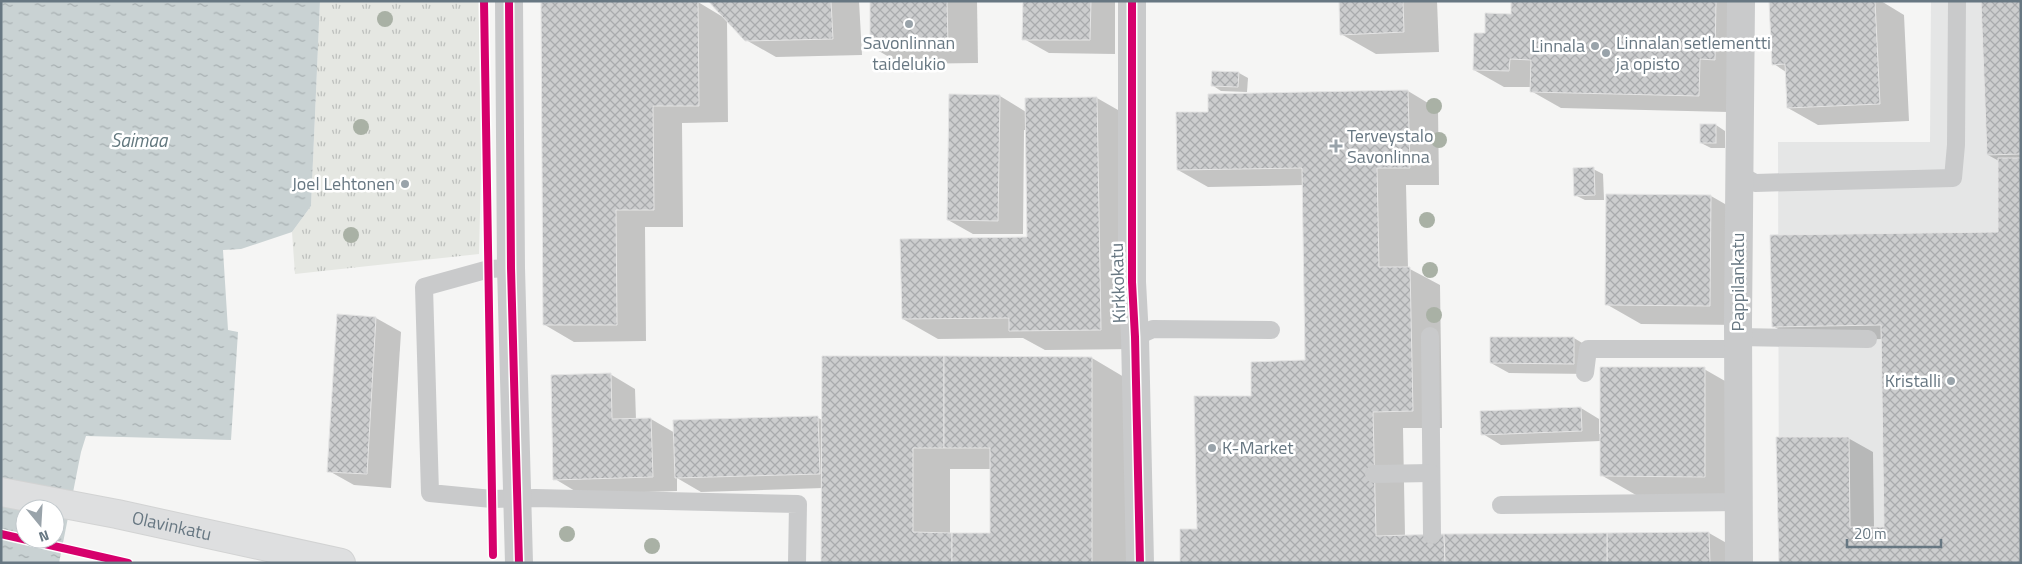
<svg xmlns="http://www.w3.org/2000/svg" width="2022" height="564" viewBox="0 0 2022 564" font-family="'Titillium Web',sans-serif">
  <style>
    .built { fill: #e5e6e6 }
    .park { fill: url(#park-tufts) }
    .water { fill: url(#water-ripples); fill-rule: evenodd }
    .shadow { fill: #0003; fill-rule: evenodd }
    .building { fill: url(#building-cross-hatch); stroke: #e4e4e4 }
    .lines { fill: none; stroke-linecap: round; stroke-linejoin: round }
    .secondary-casing { stroke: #d2d3d3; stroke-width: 30 }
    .lane { stroke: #c9cacb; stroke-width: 18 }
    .street { stroke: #c9cacb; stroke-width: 28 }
    .secondary { stroke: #dedfe0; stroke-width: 28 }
    .cycleway-casing { stroke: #fff; stroke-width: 11 }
    .cycleway { stroke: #d6006c; stroke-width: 8 }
    .tree { fill: #a9b1a5 }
    .poi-dot { fill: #99a3aa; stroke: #fff; stroke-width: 2 }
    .labels { text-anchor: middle; stroke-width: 5; stroke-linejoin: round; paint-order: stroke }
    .poi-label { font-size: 18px; fill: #677782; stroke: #fff; text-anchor: start }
    .street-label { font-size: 18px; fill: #677782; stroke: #fff }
    .water-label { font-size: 19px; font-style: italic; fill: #63787e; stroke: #fff }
  </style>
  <defs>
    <pattern id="park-tufts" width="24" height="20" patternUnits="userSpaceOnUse" patternTransform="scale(1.25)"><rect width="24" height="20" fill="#e5e7e2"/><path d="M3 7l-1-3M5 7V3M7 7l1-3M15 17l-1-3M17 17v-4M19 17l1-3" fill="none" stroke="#bdc0bd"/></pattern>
    <pattern id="water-ripples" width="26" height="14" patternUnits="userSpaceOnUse" patternTransform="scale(1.25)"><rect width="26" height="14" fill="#c9d2d3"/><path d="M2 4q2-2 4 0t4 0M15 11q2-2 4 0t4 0" fill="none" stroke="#a7afb1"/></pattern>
    <pattern id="building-cross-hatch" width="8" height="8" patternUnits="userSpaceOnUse" patternTransform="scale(1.25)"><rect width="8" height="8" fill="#cccdce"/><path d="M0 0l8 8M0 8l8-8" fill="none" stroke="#a9abad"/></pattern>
  </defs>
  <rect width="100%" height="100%" fill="#f5f5f4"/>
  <path class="built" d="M1931,1H2021V563H1779L1778,142H1930Z"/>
  <path class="park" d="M320,1H485L479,254L295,274L292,232L311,206Z"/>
  <path class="water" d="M1,1H320L311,206L292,232L241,249L223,250L228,330L238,332L231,440L86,436L81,452L59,563H1ZM25,509H55V539H25Z"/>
  <g class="shadow">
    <path d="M710,1H859L862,55L776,57L746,40L727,20L728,122L682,123L683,227H645L646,341L574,342L545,325L698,2L723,17Z"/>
    <path d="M871,1H977L978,63L901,64L872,47Z"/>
    <path d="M1024,1H1115V54L1049,53L1024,39Z"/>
    <path d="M1340,1H1437L1439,52L1376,54L1341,34Z"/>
    <path d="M1513,1H1746L1729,112L1561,108L1531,91V87H1504L1474,70L1486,35L1512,16Z"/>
    <path d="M1771,1H1881L1904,15L1909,121L1818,125L1788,108L1786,72L1774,64Z"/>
    <path d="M2021,1V563H1780L1848,438L1873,452L1874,528H1885L1883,339L1798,341L1773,326L2000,233L1999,161L1988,155Z"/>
    <path d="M1239,73L1248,78L1247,92L1221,91L1212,85Z"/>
    <path d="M1408,91L1438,109L1439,185H1406L1408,268L1440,285L1442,428H1403L1405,536L1709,533L1744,553V563H1182L1198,530L1252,397L1306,362L1303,185L1208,187L1178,170L1210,113Z"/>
    <path d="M1000,96L1026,112V99L1097,98L1132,118L1136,349L1045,350L1023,338L938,339L903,319L1028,238L1027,130H1024L1023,234H973L948,220Z"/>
    <path d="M1701,125H1716L1725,131V148H1711L1701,143Z"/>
    <path d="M1593,169L1603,174L1604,200H1585L1575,195Z"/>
    <path d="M1711,196L1746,216L1744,325L1641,324L1606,304Z"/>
    <path d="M338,315L376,318L401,332L391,488L354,485L329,471Z"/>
    <path d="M1574,338L1592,349V374L1509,373L1491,363Z"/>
    <path d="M823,358H1092L1129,380V563H823V488L701,492L677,478V491L580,494L555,479L610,374L635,389L636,420L651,419L675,433V421L818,418L823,420ZM950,469H991V534H950Z"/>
    <path d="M1704,369L1739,389V497L1636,495L1601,475V441L1501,445L1483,434L1581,408L1599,419V434H1601Z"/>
  </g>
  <g class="building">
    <path d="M698,1L699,106H653L654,210H616L617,325H543L541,2Z"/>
    <path d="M708,1H831L833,39L745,41Z"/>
    <path d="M870,1H947L948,46L870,48Z"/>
    <path d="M1023,1H1091L1090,40H1022Z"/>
    <path d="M1339,1H1403L1404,32L1340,35Z"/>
    <path d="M1511,1H1716L1715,60L1700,59L1699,96L1530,92L1531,60L1510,59L1509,71L1473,70L1474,33H1485V13L1511,14Z"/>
    <path d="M1769,1H1875L1880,104L1787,108L1785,64L1772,65Z"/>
    <path d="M1981,1H2021V154L1987,155Z"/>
    <path d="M1212,71L1239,72L1238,87L1211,86Z"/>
    <path d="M1408,90L1410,168H1377L1379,267H1410L1413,411L1373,412L1376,536L1444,534L1445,563H1180V529H1197L1194,396H1251V362L1305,360L1302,168L1177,170L1176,112H1208V94Z"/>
    <path d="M949,94L1000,95L998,221L947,220Z"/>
    <path d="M1097,97L1101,330L1009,331V318L902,319L900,239L1027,237L1025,98Z"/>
    <rect x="1700" y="124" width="16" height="19"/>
    <path d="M1998,158H2021V563H1779L1776,437H1849L1850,527H1884L1881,325L1772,327L1770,235L1998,232Z"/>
    <path d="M1594,167L1595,195L1574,196L1573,168Z"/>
    <path d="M1606,194L1711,195L1710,306L1605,305Z"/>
    <path d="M337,314L376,317L367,474L327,472Z"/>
    <path d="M1490,337H1574V364L1490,363Z"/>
    <path d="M822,356H944V448H913V532L952,533V563H821Z"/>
    <path d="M944,356L1092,357V563H952V533H990V448H944Z"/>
    <path d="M1600,367H1705V477L1600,476Z"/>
    <path d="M611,373L612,419L651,418L653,477L553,480L551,375Z"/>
    <path d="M1581,407L1582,431L1481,435L1480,411Z"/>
    <path d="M818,416L820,474L675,478L673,420Z"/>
    <path d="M1709,532L1710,563H1607V533Z"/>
    <path d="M1607,533V563H1445L1444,534Z"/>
  </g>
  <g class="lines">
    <defs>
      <g id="secondary">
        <path id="s1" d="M1,492L117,514L341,563"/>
      </g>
    </defs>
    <use href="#secondary" class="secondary-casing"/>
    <g class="lane">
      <path d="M1739,174L1755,183L1953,178L1956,145L1957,1"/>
      <path d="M511,268L489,269L424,287L430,493L492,499L535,498L798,504L797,563"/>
      <path d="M1430,336L1432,535"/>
      <path d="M1135,337L1153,329L1271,330"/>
      <path d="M1738,337L1868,339"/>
      <path d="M1585,373L1588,349H1738"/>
      <path d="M1374,474L1431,473"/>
      <path d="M1501,505L1738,502"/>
    </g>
    <g class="street">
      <path d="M509,1L511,268L519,563"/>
      <path d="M1132,1V282L1135,337L1140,563"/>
      <path d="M1739,563L1738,323L1741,1"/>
    </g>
    <use href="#secondary" class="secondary"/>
    <defs>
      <g id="cycleway">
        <path d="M484,1L493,555"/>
        <path d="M509,1L511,268L519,563"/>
        <path d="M1132,1V282L1135,337L1140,563"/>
        <path d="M1,534L128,563"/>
      </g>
    </defs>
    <use href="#cycleway" class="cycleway-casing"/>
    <use href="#cycleway" class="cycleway"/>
  </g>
  <g class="tree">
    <circle cx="385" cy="19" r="8"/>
    <circle cx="1434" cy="106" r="8"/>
    <circle cx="361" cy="127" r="8"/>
    <circle cx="1439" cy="140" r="8"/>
    <circle cx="1427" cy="220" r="8"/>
    <circle cx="351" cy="235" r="8"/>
    <circle cx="1430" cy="270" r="8"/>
    <circle cx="1434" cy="315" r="8"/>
    <circle cx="567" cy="534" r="8"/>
    <circle cx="652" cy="546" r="8"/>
  </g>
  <g class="poi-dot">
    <circle cx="909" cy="24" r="5"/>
    <circle cx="1595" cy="46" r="5"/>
    <circle cx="1606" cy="53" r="5"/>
    <path d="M1333.5 138.5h5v5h5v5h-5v5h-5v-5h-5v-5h5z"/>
    <circle cx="405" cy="184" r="5"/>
    <circle cx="1951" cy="381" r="5"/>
    <circle cx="1212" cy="448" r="5"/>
  </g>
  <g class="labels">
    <g class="poi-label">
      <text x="909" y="49" text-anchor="middle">Savonlinnan<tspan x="909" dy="21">taidelukio</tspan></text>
      <text x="1616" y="49">Linnalan setlementti<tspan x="1616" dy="21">ja opisto</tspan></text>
      <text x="1585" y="52" text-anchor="end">Linnala</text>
      <text x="1347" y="142">Terveystalo<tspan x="1347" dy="21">Savonlinna</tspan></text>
      <text x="395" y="190" text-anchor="end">Joel Lehtonen</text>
      <text x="1941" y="387" text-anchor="end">Kristalli</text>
      <text x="1222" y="454">K-Market</text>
    </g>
    <g class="street-label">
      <text transform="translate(1738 282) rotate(-90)" y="6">Pappilankatu</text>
      <text transform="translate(1118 283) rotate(-92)" y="6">Kirkkokatu</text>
      <text dy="6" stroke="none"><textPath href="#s1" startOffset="174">Olavinkatu</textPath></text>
    </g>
    <g class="water-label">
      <text x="139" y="147">Saimaa</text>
    </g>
  </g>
  <rect width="2022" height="564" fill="none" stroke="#677782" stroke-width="5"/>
  <g transform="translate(40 524) rotate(162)"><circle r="24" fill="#ffffff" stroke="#c2c9cd"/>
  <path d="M0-4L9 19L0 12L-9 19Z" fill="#99a3aa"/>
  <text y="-8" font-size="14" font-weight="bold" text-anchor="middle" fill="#677782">N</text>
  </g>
  <path d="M1847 539v8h94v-8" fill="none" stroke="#677782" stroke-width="2.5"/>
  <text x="1854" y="539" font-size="15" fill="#677782" stroke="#ffffff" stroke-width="4" paint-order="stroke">20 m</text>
</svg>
